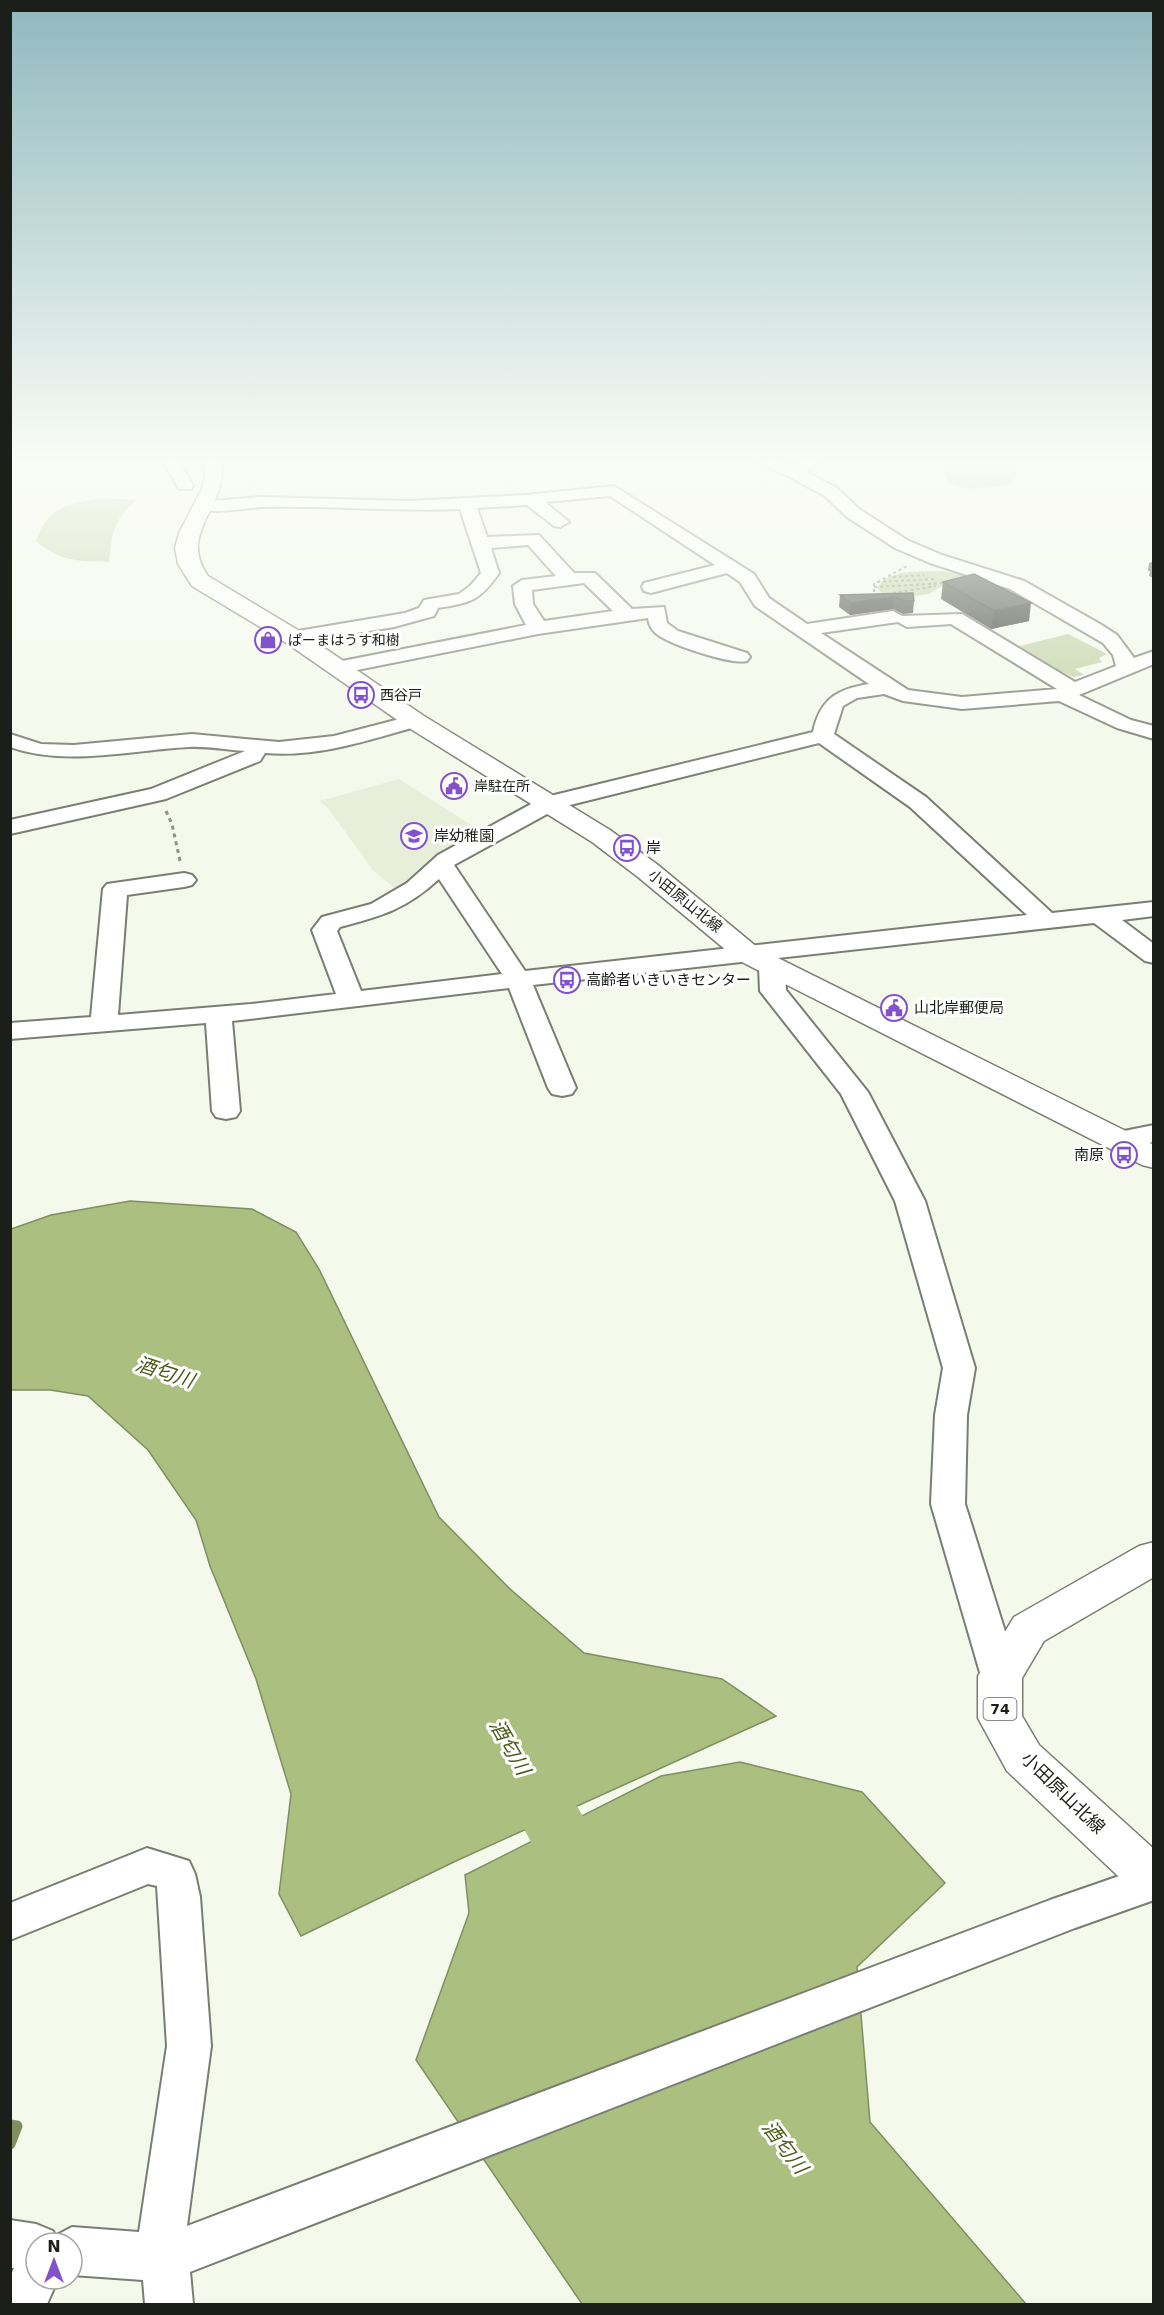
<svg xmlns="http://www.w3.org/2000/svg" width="1164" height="2315" viewBox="0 0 1164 2315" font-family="'DejaVu Sans','Noto Sans JP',sans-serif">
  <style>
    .built { fill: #e7eed9 }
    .green { fill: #c0d0a1 }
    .water { fill: #aabf80; stroke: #7f8f61; stroke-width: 1.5 }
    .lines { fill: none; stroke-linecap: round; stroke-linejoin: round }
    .stream { stroke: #7f8f61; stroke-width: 11 }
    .river { fill: #aabf80; fill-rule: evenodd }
    .minor-casing { stroke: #797e72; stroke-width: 4 }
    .major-casing { stroke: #797e72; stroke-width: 3 }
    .path-far1 { stroke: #8f9288; stroke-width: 2; stroke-dasharray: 3 3; stroke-linecap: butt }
    .path { stroke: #8f9288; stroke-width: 3; stroke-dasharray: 4 4; stroke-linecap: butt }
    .minor { fill: #fff; fill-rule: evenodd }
    .major { fill: #fff; fill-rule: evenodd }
    .wall { fill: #3b3f35 }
    .shaded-wall { fill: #30332b }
    .building { fill: #45493e; stroke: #30332b; stroke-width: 1.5 }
    .labels { text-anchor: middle; stroke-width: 6; stroke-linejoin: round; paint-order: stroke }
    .far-poi-label { font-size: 14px; fill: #1c1e19; stroke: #fff; text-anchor: start }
    .shield { fill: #fff; stroke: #60625e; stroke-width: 1.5 }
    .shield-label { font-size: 14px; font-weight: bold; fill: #1c1e19 }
    .poi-label { font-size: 15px; fill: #1c1e19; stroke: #fff; text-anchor: start }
    .street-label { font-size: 15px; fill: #1c1e19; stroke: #fff }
    .near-street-label { font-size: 18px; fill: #1c1e19; stroke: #fff }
    .near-water-label { font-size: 20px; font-style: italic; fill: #4a5c18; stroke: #fff }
  </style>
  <rect width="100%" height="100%" fill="#f4f9eb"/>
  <path class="built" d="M399,779L485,834L399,892L373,870L328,808L320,801Z"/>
  <g class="green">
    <path d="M939,458H1014L1017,475L1006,486L965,489L948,481Z"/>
    <path d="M101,498L137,500C112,521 113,531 109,562C78,561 61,562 36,541C48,506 68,504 101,498Z"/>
    <path d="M943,571L990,581L944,585L929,594L887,600L877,588C888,568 923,572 943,571Z"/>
    <path d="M1068,634L1107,654L1099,658L1102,662L1075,669L1084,675L1073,677L1063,672L1055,674L1012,648Z"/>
  </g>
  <g class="water">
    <path d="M130,1201L252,1209L296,1232L319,1269L439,1517L509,1588L584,1653L722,1679L776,1716L458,1860L301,1936L279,1894L291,1794L256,1679L210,1566L196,1520L148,1450L88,1396L50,1390H11V1229L51,1215Z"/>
    <path d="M740,1762L862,1792L945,1883L857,1967L870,2122L1026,2304H582L416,2060L469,1913L465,1875L661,1776Z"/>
  </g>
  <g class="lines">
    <path class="stream" d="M10,2125L17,2126L10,2144"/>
    <path class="river" d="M520,1740L542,1747L610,1862L619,1882L610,1902L587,1910L564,1902L489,1765L498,1747Z"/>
    <defs>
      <g id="minor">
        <path d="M167,458H183L181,465L193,485L191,489H179L165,465Z"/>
        <path d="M747,458H772L792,466L803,458H823L806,472L837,488L859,509L907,540L942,555L1024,581L1100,624L1117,635L1134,658L1154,651V664L1079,695L1131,720L1154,726V739L1117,728L1059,701L962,709L903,701L884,694L857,698L843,706L834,734L926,797L1052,913L1154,902V916L1122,920L1154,944V963L1145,961L1094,923L533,985L576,1088L572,1094L562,1096L552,1094L548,1088L509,988L232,1021L240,1111L236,1117L226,1119L216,1117L212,1111L206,1023L10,1039V1023L91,1017L103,889L107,884L184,873L192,875L196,880L192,885L184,887L127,895L118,1015L251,1004L336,994L312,930L322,917L371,904L407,883L438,855L542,798L813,732C820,699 837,689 869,684L755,606L740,582L727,573L651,593L644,591L642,587L644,583L715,565L610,496L545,502L569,522L560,527L554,526L527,505L477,508L487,537L539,535L574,573H595L632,609L664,607L667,623L678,631L747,653L750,657L747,661C733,665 679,647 665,639C656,635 649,628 648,618L538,634L337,674L330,672L327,668L330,664L337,662L526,625L515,604L513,586L522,580L556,576L528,545L491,548L499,573C480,601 470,603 438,608L434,616L394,627L293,643L283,637L286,633L405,613L419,608L424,600L459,594L470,586L481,573L460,509C394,512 328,505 261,507C248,508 202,516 194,506L197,502L261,497L409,501L525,495L614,486L754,574L769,598L807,624L893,611L902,616L962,614L1075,682L1116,666L1113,655L1103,643L1010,589L930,563L895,548L847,517L825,496L788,476ZM584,583L613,611L544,621L533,604L532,590ZM898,622L907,627L951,624L1057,689L962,697L908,690L821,633ZM819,743L910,807L1027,915L525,971L454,865L558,808ZM439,879L502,974L361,991L337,931L340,927C382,916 406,909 439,879Z"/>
        <path d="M415,715L422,717L425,721L422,725C372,739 318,758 265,753L260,761L166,799L10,834V820L151,789L245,751C227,750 207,746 189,747C130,750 68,767 10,747V734L41,744L74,745L192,734L279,742L334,736Z"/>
        <path d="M772,959L781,962L785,967L786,990L868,1092L925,1201L975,1368L967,1415L965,1504L1019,1676L1013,1687L1000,1691L987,1687L981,1676L931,1504L935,1415L943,1368L895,1201L841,1094L760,991L759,967L763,962Z"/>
        <path d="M1154,1125V1142L1119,1148L1109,1146L1105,1140L1109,1134Z"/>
        <path d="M147,1848L189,1861L195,1874L200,1897L211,2046L187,2226L1050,1900L1154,1864V1900L1075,1928L190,2272L193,2304H145L143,2280L72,2275V2243H36V2279H58L47,2304H10V2277L14,2268H10V2220L36,2224L53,2231L55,2236L72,2227L139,2232L167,2046L157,1886L148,1884L10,1940V1903Z"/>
      </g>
      <g id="major">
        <path d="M202,458H221C231,506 176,531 208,576L301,632L424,716L610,830L658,865L758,948L1154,1145V1168L1142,1165L738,960L638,877L592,842L406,726L285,642L192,586L178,564L175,548L179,533L202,489L205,474Z"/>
        <path d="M1154,1542V1577L1044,1641L1022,1678V1716L1039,1745L1154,1849V1899L1137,1894L1007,1771L978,1718V1676L1014,1617L1139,1546Z"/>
      </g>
    </defs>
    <use href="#minor" class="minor-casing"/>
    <use href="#major" class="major-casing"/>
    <g class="path-far1">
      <path d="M893,577L924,575"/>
      <path d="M877,582L936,579"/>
      <path d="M874,587L948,583"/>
      <path d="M881,595L936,586"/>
      <path d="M878,596L874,593V584L907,566"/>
    </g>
    <path class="path" d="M166,811L172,824L180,861"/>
    <use href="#minor" class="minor"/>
    <use href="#major" class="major"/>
  </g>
  <g class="wall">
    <path d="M1154,561V578L1149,576L1150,571H1148L1149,563Z"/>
    <path d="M943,582L1029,621L991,629L941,599Z"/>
    <path d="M913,593L914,601L913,613L903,614L893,609L850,615L839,607L840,595Z"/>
  </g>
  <g class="shaded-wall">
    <path d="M894,597L893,609L850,615L851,603Z"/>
    <path d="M1031,603L1029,621L991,629L994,611Z"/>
  </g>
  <g class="building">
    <path d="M974,574L1031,603L994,611L943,582Z"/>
    <path d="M913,593L914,601H904L894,597L851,603L840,595Z"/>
  </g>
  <linearGradient id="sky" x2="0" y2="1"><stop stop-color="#8fb8be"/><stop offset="0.59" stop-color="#fafcf6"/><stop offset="1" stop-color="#fafcf6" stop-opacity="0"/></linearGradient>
  <rect width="1164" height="782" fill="url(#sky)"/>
  <defs>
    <symbol id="shop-ring" viewBox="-11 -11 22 22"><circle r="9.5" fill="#fff" stroke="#8152cb" stroke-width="1.5"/><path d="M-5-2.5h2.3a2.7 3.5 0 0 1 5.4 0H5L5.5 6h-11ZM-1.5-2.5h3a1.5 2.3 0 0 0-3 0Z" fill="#8152cb"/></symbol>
    <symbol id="bus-ring" viewBox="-11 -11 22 22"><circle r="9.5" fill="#fff" stroke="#8152cb" stroke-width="1.5"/><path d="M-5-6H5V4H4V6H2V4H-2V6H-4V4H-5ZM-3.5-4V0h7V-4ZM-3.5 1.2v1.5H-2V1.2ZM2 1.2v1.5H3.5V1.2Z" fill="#8152cb"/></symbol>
    <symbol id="civic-ring" viewBox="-11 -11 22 22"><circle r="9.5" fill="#fff" stroke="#8152cb" stroke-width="1.5"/><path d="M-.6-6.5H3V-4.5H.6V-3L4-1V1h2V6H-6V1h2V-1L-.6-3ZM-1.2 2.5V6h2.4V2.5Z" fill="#8152cb"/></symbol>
    <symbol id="school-ring" viewBox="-11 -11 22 22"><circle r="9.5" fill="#fff" stroke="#8152cb" stroke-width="1.5"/><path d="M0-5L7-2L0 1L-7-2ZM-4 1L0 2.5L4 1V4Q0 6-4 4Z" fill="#8152cb"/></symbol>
  </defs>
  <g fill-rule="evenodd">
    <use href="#shop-ring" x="253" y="625" width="30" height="30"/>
    <use href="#bus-ring" x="346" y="680" width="30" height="30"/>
    <use href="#civic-ring" x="439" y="771" width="30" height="30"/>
    <use href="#school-ring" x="399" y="821" width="30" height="30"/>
    <use href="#bus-ring" x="612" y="833" width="30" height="30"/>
    <use href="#bus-ring" x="552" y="965" width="30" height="30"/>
    <use href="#civic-ring" x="879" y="993" width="30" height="30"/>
    <use href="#bus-ring" x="1109" y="1140" width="30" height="30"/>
  </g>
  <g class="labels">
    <g class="far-poi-label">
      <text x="288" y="645">ぱーまはうす和樹</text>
      <text x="380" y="700">西谷戸</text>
      <text x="474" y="791">岸駐在所</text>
    </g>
    <rect class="shield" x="983.5" y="1698" width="33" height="22" rx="4.5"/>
    <g class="shield-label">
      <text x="1000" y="1714">74</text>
    </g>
    <g class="poi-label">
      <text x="434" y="841">岸幼稚園</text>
      <text x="646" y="853">岸</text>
      <text x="586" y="985">高齢者いきいきセンター</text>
      <text x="914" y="1013">山北岸郵便局</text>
      <text x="1104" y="1160" text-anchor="end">南原</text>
    </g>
    <g class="street-label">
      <text transform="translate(685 901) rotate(39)" y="5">小田原山北線</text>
    </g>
    <g class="near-street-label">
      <text transform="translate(1063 1793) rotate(44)" y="6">小田原山北線</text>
    </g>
    <g class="near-water-label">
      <text transform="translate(165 1372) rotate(18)" y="7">酒匂川</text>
      <text transform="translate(510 1747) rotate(60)" y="7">酒匂川</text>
      <text transform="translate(785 2147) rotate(53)" y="7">酒匂川</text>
    </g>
  </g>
  <rect width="1164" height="2315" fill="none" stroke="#1c1e19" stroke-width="24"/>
  <g transform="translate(54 2261)"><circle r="28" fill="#ffffff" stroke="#a4a5a3" stroke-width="1.5"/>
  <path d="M0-4.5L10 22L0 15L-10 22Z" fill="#8152cb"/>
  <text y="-9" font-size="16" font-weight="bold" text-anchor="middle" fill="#1c1e19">N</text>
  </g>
</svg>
